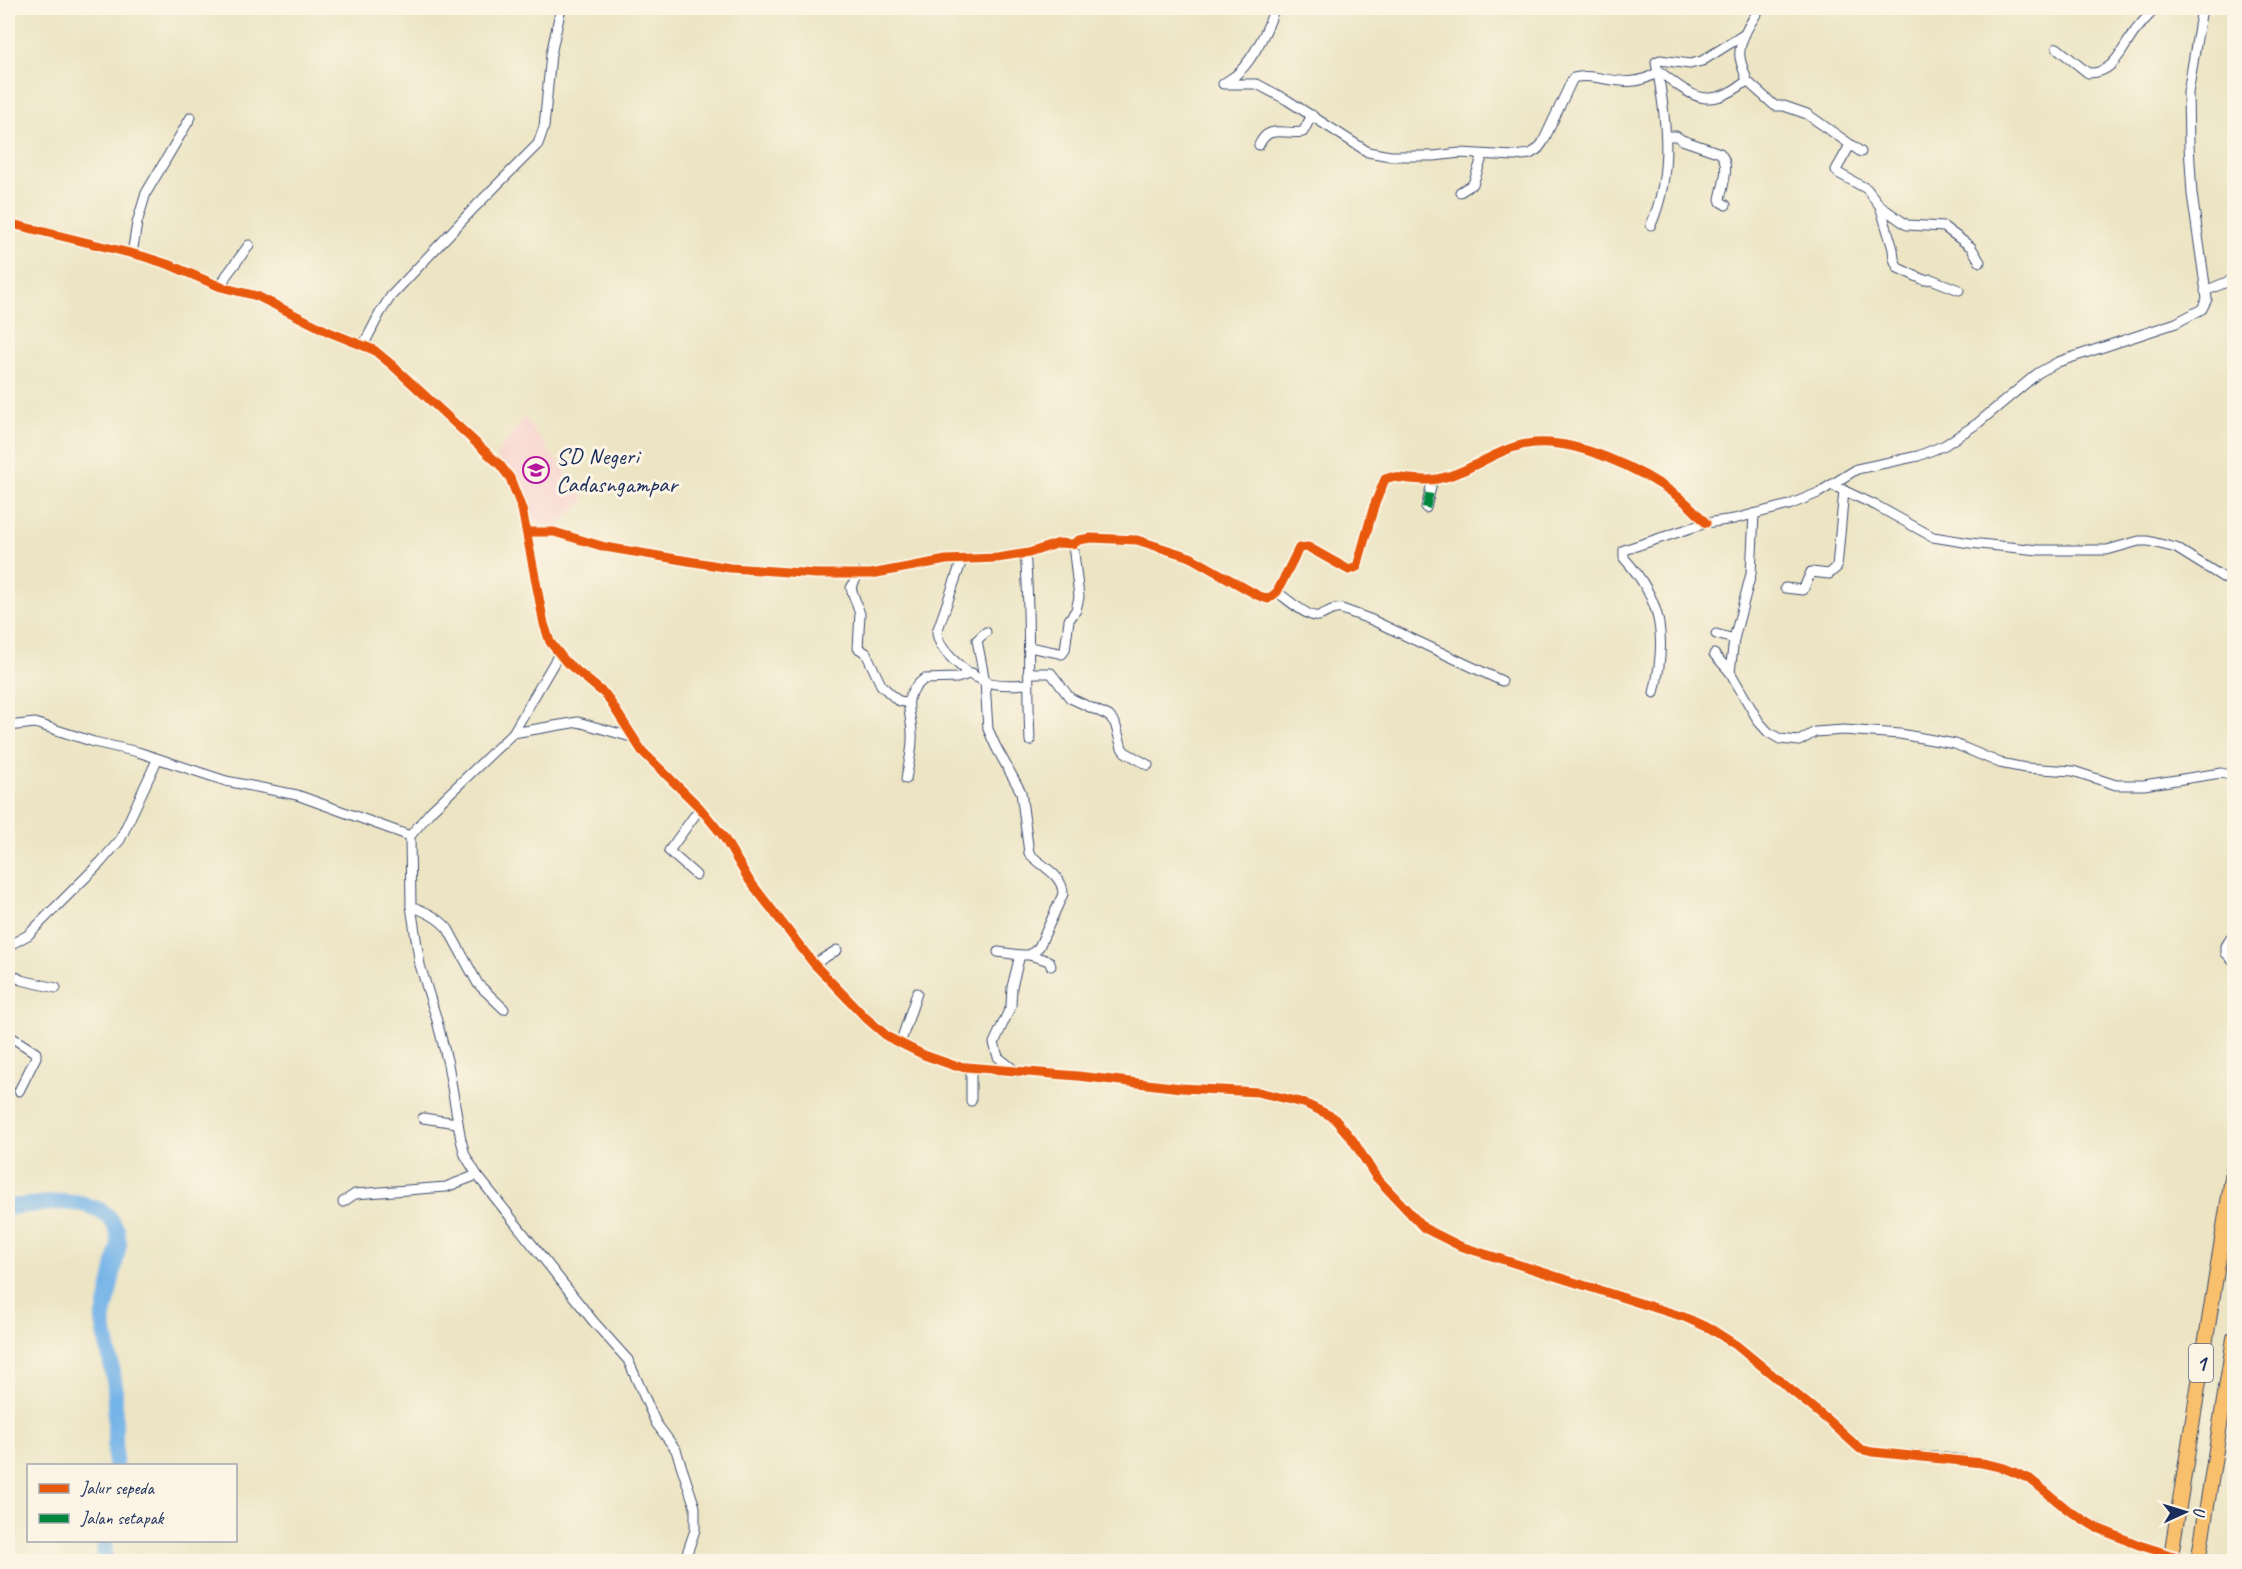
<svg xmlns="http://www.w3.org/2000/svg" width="2242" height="1569" viewBox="0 0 2242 1569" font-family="Caveat,sans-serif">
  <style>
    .built { fill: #f7d0ce }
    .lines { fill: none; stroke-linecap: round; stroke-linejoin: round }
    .river { stroke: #74b4e8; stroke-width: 16 }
    .minor-casing { stroke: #3a4a6d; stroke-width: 11 }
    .highway-casing { stroke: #3a4a6d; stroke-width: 16 }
    .minor { stroke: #fff; stroke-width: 9 }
    .highway { stroke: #f8bf6c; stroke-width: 14 }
    .minor-bridge-casing { stroke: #3a4a6d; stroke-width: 11; stroke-linecap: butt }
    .minor-bridge { stroke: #fff; stroke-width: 9 }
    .quiet { stroke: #00873e; stroke-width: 8; stroke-dasharray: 15 8; stroke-linecap: butt }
    .cycleway-casing { stroke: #fcf5e5; stroke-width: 13 }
    .cycleway { stroke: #e8590c; stroke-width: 9 }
    .labels { text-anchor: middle; stroke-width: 6; stroke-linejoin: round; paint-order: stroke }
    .shield { fill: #fcf5e5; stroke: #5e6a86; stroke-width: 1.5 }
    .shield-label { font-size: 22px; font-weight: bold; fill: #1b2f5e }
    .poi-label { font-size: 24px; fill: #1b2f5e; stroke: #fcf5e5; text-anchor: start }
  </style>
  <rect width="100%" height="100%" fill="#fcf5e5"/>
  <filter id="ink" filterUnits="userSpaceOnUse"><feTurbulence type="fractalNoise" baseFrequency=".0167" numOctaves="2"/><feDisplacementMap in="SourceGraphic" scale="12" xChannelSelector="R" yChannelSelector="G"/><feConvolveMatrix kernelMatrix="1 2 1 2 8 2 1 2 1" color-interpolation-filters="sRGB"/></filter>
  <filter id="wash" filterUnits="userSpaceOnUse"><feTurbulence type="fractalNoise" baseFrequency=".008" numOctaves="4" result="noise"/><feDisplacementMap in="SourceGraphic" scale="24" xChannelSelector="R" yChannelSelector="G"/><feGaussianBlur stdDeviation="1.35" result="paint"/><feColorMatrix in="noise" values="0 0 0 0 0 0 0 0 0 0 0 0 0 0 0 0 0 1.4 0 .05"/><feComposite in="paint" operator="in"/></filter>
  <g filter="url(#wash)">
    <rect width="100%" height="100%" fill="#ece4c3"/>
    <path class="built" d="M524,418L585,499L555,528L537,524L496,456Z"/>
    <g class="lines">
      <g class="river">
        <path d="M8,1207L62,1202L83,1204L100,1210L110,1218L117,1230L119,1244L103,1321L115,1386V1466"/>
        <path d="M104,1562L105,1540"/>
      </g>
    </g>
  </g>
  <g filter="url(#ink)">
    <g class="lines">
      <defs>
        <g id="minor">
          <path d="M1274,8C1270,26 1253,59 1239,72C1235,77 1228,80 1223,84H1257L1287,100L1368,152L1390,156H1434L1460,153L1514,156L1530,154L1538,149L1543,142L1573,78C1602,71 1628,94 1659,71C1695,99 1708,110 1747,81C1745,73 1741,65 1740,57C1738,40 1752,21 1760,8"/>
          <path d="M2057,48L2088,73C2113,74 2121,51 2133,34C2140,24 2148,16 2156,8"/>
          <path d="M1747,81L1775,106H1784L1807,114L1861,152"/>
          <path d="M1666,136H1676L1682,140L1720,153C1731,165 1723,184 1720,199L1721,202L1726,205"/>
          <path d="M1259,145C1269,124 1283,135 1303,132L1312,115"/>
          <path d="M1850,145L1836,170L1838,173L1867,189L1880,206L1893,249L1894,259L1898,268L1924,280L1931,279L1959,290"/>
          <path d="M1460,192L1473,184L1483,155"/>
          <path d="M1880,206L1907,225L1944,227L1971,247L1980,262"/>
          <path d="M8,223L142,256L170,265L221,287L257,296L329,332L374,350L392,365L500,465L510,478L522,509L544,624L550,642L566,662L606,695L642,751L700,808L723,836L749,880L814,964L866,1018L888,1037L924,1055L955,1066L1078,1076L1181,1088L1258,1092L1304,1103L1333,1117L1352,1139L1376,1177L1424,1228L1460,1246L1684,1317L1711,1329L1736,1345L1830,1422L1860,1449L1872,1452C1917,1457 1980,1456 2021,1475C2040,1483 2053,1499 2069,1510C2091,1526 2115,1535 2139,1545"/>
          <path d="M1651,225C1674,172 1666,116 1656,62L1660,60L1690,64L1702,61L1745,34"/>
          <path d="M132,254L137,223L146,193L191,117"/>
          <path d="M221,287L226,276L249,245"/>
          <path d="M2205,291L2234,279"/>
          <path d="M363,346L380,313L391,296L475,207L538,144L544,127L551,54L561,8"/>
          <path d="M1832,485L1877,506L1933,537L1970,543L2038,550H2107L2139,541H2148L2176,548L2234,584"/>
          <path d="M1426,508L1433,479"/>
          <path d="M1754,514L1751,574L1734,639L1730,672L1759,722L1768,732L1780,739L1799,741L1815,732L1844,730L1900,734L1955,744L2000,763L2025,768L2073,771L2116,785H2144L2221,773L2234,776"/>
          <path d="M528,532H554L605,547L730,568L817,574H871L946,560L997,558L1029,553L1059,543L1073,544L1079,540L1091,538L1137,540L1190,557L1257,595L1268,599L1277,592L1299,548L1308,547L1349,570L1357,567L1374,506L1385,479L1391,477C1405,478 1423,482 1437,479C1467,474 1498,448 1527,444C1573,436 1643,470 1680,498C1690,505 1698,515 1706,523"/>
          <path d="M1025,553C1031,616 1027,678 1030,741"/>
          <path d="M962,560L937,632C938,651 967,674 984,681C996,686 1015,685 1027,684"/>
          <path d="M859,573L851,588L860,614L858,648L866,653L881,685L897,700L907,703"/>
          <path d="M1785,588L1803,590L1811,572L1829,574L1837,567L1844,490"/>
          <path d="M1277,592C1286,598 1309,619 1319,616C1327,613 1333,607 1342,609L1372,620L1502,681"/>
          <path d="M986,632L977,640L985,682L988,729L996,747L1021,792L1029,853C1040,866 1063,874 1063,894L1039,947L1030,955H1020L1012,987L1011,1006L994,1043L998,1057L1017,1072"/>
          <path d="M1716,634L1734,639"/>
          <path d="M1029,647L1059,653L1062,654L1065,650L1069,620L1076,610L1079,597L1073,544"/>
          <path d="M1714,654L1730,672"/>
          <path d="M1028,673H1051L1070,698L1109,716L1115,723L1122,748L1125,752L1148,765"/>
          <path d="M1654,693C1667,638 1663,601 1624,558V550L1706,523L1734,519L1789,505L1818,493L1857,469L1918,456L1945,445L1978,423L2038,373L2058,362L2176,323L2202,309L2207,299L2192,194L2189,146L2188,93L2202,8"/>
          <path d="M8,726L35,723L94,742L138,752L226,781L297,795L410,836"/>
          <path d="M513,733L559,654"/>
          <path d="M631,737L578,722L513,733L431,811L410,836L411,906L420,965L436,1017L448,1064L461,1140L465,1155L477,1175L593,1321L628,1360L656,1423L676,1450L695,1507V1530L684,1562"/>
          <path d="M906,779C908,766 912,753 912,740C914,712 897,701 924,679L957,678L972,673"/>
          <path d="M696,875L669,851L700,808"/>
          <path d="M411,906C426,912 438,917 448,929L478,984L504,1009"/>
          <path d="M2234,933L2226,946V953L2234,961"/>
          <path d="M8,946L28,935L101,862L120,840L157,760"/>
          <path d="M998,952L1020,955"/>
          <path d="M1030,955L1049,961L1051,966"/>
          <path d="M814,964L837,950"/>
          <path d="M8,972L21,980L56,988"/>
          <path d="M8,1035L36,1053V1057L19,1091"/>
          <path d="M900,1044L917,993"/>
          <path d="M971,1101V1068"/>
          <path d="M423,1118L457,1123"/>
          <path d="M343,1202L355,1194L446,1187L477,1175"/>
        </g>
        <g id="highway">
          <path d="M2170,1562L2234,1165"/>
          <path d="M2198,1562L2234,1338"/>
        </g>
      </defs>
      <use href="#minor" class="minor-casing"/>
      <use href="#highway" class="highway-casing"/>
      <use href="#minor" class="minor"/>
      <use href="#highway" class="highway"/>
      <defs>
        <path id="minor-bridge" d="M2139,1545L2193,1562"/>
      </defs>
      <use href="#minor-bridge" class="minor-bridge-casing"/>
      <use href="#minor-bridge" class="minor-bridge"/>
      <path class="quiet" d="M1426,508L1433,479"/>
      <defs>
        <g id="cycleway">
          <path d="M8,223L142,256L170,265L221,287L257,296L329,332L374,350L392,365L500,465L510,478L522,509L544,624L550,642L566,662L606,695L642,751L700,808L723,836L749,880L814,964L866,1018L888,1037L924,1055L955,1066L1078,1076L1181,1088L1258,1092L1304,1103L1333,1117L1352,1139L1376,1177L1424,1228L1460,1246L1684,1317L1711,1329L1736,1345L1830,1422L1860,1449L1872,1452L1982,1463L2004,1468L2030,1479L2068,1510L2097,1528L2139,1545L2193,1562"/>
          <path d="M528,532H554L605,547L730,568L817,574H871L946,560L997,558L1029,553L1059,543L1073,544L1079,540L1091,538L1137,540L1190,557L1257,595L1268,599L1277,592L1299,548L1308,547L1349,570L1357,567L1374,506L1385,479L1391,477C1405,478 1423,482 1437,479C1467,474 1498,448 1527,444C1573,436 1643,470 1680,498C1690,505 1698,515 1706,523"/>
        </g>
      </defs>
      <use href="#cycleway" class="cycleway-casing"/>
      <use href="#cycleway" class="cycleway"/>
    </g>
  </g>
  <defs>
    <symbol id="school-ring" viewBox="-11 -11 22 22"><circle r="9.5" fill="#fcf5e5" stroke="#b5179e" stroke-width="1.5"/><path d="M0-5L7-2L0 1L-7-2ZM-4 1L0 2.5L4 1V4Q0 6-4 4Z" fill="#b5179e"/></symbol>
  </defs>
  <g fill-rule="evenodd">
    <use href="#school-ring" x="521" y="455" width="30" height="30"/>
  </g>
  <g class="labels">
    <rect class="shield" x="2189" y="1344" width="24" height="38" rx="4.5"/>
    <g class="shield-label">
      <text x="2201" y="1371">1</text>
    </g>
    <g class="poi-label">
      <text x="556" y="464">SD Negeri<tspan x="556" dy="28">Cadasngampar</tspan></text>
    </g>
  </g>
  <rect width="2242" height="1569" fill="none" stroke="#fcf5e5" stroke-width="30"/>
  <rect x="27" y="1464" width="210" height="78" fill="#fcf5e5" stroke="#a2a6af" stroke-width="1.5"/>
  <rect x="39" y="1484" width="30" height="9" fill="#e8590c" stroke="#a2a6af" stroke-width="1.5"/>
  <text x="81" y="1494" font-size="18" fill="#1b2f5e">Jalur sepeda</text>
  <rect x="39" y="1514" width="30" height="9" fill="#00873e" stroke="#a2a6af" stroke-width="1.5"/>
  <text x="81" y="1524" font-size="18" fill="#1b2f5e">Jalan setapak</text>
  <g transform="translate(2185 1512) rotate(86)" stroke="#fcf5e5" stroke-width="4.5" paint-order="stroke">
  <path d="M0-4.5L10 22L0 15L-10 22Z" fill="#1b2f5e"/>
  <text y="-9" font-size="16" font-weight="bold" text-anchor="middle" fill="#1b2f5e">U</text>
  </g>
</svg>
